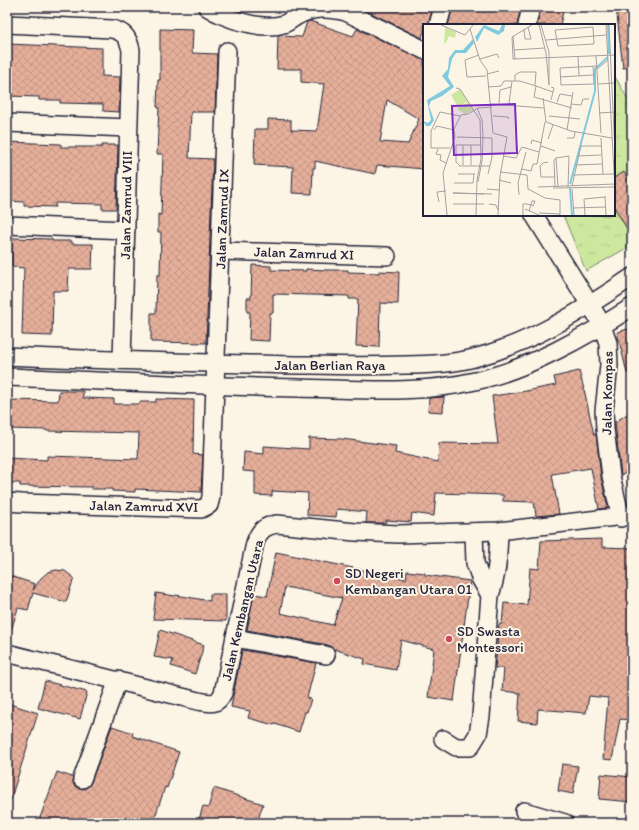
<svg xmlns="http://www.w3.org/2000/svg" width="639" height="830" viewBox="0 0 639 830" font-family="Itim,sans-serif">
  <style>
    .park { fill: url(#park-tufts); stroke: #78856c }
    .building { fill: url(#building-cross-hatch); stroke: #22223b; fill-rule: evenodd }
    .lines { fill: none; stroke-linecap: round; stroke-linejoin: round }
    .minor-casing { stroke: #22223b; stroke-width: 20 }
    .minor { stroke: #fcf5e5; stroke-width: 17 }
    .poi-dot { fill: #d1495b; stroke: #fcf5e5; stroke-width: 1.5 }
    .labels { text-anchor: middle; stroke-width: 4; stroke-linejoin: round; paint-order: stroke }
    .street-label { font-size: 14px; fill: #22223b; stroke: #fcf5e5 }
    .poi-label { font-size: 14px; fill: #22223b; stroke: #fcf5e5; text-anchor: start }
    .inset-river { fill: none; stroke: #7fcadf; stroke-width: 2 }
    .inset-road { fill: none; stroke: #a5a1a1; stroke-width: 1 }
    .view { fill: #7b2cbf; fill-opacity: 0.15; stroke: #7b2cbf; stroke-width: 2 }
    .inset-edge { fill: none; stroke: #22223b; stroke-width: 2 }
  </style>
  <defs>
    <pattern id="park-tufts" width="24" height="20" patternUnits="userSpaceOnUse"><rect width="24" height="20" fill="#cde89e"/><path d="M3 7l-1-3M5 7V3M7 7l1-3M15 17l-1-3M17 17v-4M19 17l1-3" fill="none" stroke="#b0c789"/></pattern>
    <pattern id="building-cross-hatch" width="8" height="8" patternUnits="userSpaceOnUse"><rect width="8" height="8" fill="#e5af9a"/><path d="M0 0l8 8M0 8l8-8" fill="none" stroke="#c49686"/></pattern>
  </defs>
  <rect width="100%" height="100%" fill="#fcf5e5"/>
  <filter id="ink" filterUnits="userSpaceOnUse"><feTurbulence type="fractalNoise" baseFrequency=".025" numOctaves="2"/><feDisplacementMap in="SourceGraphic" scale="8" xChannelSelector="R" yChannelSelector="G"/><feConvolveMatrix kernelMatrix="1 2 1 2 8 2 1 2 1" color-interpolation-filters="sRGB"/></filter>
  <g filter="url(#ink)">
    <path class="park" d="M614,75L632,106V245L586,271L563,215H614Z"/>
    <g class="building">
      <path d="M370,7H433L428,25H424V31L422,38L369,12Z"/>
      <path d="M453,7H521L517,25H448Z"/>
      <path d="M541,7H564L560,25H537Z"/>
      <path d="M616,7H632V67L623,68Z"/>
      <path d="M310,21L353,36L357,29L424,60V169L377,165L375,174L315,161V168H313L312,194L292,193L293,167L254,165L255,129H268V119L291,120V130L317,131L324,84L301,82V69H277L278,36L302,37L307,22ZM387,100L419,119L408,144L380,142Z"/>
      <path d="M160,29L193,30L192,53L217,54L215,112H191L189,158L213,159L206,343L151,342V313H156L157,275H160L161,232H158V214L161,215L163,154H157L159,107H157L158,80H160Z"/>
      <path d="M8,44L102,48V76L120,77L119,112L103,111V104L60,103V100H39V97L7,96Z"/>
      <path d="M7,142L61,144V147H102V145H118L116,209H102V204L55,203V207L24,206V202L7,201Z"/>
      <path d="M624,172L632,185V237L614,207V178Z"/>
      <path d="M12,238L52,239V241H72V244H93L92,269H69L68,291H53L52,336L22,335L24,268L12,267Z"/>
      <path d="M252,265L271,266V270L306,271V269L327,270H348V272L379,273V271L399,272L398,304L380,303L379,347L356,346L358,299H349V296L273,294V313H270L269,341L249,340L250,312H247V298H251Z"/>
      <path d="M632,328V372L627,373L617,332Z"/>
      <path d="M579,371L584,389L594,435L596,434L601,477L608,508L599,509L591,468L552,474L559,514L536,516L534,502L503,501V495L436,493L434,516L412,513L411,522L386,520L385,523H366L367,512L337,509L336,517L307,515L308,493L272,491V496L255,495V472L243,471L244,452L264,454V446L309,449V438L342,439L396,446L395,453L438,462L439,443L498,444L492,396L521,392L556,385L554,377Z"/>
      <path d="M59,391H83V398L114,399V404H139L140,402H156V399L194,400L193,454L203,455L201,492L135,489V492L112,491V489H92V487L20,486V483H7V458L47,460V456L138,459L139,433L47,431V430L7,429V400L58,401Z"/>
      <path d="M444,397L443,412L428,411L429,398Z"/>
      <path d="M632,411V469L621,476L615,422Z"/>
      <path d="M602,539V547L631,548L629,587L632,588V720L620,719L612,760L603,759L608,698L589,696L586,713L538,709L537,723L518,721L520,693L502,691L504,668H495L499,624H502L504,603L527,605L530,568L539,569L541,541Z"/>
      <path d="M276,552L406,579L407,571L425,573V575L470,581L454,701L428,697L434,649L401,640L396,670L364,664L365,659L334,649L328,645L247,630L254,594L267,596ZM285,587L342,598L333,625L280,613Z"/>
      <path d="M56,570L65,571L74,578L66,602L33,593L28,610L18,608L10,634H7V575L35,584L33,590L41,578L48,572Z"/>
      <path d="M156,593L175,596L176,595L210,601V594H226V621L153,619Z"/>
      <path d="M160,630L204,645L195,674L171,666L173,660L154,657Z"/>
      <path d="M242,650L316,663L307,698L311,699L307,712H305L299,732L275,724L274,725L248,718L250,711L231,707Z"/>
      <path d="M45,681L87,692L80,719L38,708Z"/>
      <path d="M7,703L38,713L10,801H7Z"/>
      <path d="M112,726L133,733L132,736L179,752L167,788L165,787L153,823H38L57,772L72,777L74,785L78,788L84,789L89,786L91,782Z"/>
      <path d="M562,764L578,766L573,794L558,791Z"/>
      <path d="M601,774L632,777V802L599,799Z"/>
      <path d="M214,788L263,804L257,823H198L203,806L208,808Z"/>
    </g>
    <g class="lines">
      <defs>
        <g id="minor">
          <path d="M207,7C226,19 262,31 284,24C289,22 293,18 297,16C313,7 329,8 346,12L424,50"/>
          <path d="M7,24L112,29C124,32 128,37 131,50L122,360"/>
          <path d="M438,25L443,7"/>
          <path d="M527,25L531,7"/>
          <path d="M7,123L128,128"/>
          <path d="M534,215L597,316L602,326L608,343L609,365L604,411L605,429L611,476L621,518"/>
          <path d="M7,225L126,230"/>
          <path d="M221,251L387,256"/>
          <path d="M7,356C109,360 210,364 312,365C344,366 375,366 406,365C429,365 451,364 474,358C532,343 583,310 632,277"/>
          <path d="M7,377C104,381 201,386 298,388C356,389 417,395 475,381C529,369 585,337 632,307"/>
          <path d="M7,502L22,503L201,509L209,505L211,497L227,51"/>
          <path d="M474,532L475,563L481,580L490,595"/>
          <path d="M235,638L326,655"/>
          <path d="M7,653L198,701C210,703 217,706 223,693L255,543C259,531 264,526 277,524L355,532L398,534L499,531L632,515"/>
          <path d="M443,739L456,747H470L478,734L481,716L490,595C498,573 498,555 499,531"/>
          <path d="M82,779L118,680"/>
          <path d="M524,811L565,823"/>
        </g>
      </defs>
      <use href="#minor" class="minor-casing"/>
      <use href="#minor" class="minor"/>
    </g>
  </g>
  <g class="poi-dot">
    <circle cx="337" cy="581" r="4"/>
    <circle cx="449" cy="639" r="4"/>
  </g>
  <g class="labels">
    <g class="street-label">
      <text transform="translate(126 205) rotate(-89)" y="5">Jalan Zamrud VIII</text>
      <text transform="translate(222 219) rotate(-88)" y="5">Jalan Zamrud IX</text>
      <text transform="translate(304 253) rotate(2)" y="5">Jalan Zamrud XI</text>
      <text x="330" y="370">Jalan Berlian Raya</text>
      <text transform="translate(607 393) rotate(-89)" y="5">Jalan Kompas</text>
      <text transform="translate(144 506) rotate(1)" y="5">Jalan Zamrud XVI</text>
      <text transform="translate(242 610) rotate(-77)" y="5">Jalan Kembangan Utara</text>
    </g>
    <g class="poi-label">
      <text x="345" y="578">SD Negeri<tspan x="345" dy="16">Kembangan Utara 01</tspan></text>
      <text x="457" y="636">SD Swasta<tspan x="457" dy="16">Montessori</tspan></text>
    </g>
  </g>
  <g transform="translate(423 24)">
    <rect width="192" height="192" fill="#fcf5e5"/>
    <path d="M22,3L33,8L32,14L26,12L23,19H21Z" fill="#cde89e"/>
    <path d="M45,78L50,86L42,90L34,85Z" fill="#cde89e"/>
    <path d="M37,65L45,77L35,83L28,71Z" fill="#cde89e"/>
    <path d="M61,1L76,7L79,1H82L81,7L75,11L61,4L54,18L52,13ZM50,15L51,19L43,29H33L29,35L25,53L31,63L19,72L8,77L6,82L11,96L7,102H3L0,97L5,99L8,96L4,76L27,62L19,52L25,45L26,34L32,26H40Z" fill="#7fcadf"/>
    <path class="inset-river" d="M185,1L186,30M147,160L172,67V45L185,33M147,164L149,191"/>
    <path class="inset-road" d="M18,1L42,11L50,1M109,1L89,13L90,35L192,31M116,1L123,29L126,61V28L118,1M183,1L192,166M186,1L192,128M170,3L171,20L135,22L132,6ZM47,5L57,36L64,46L70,109L84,113L77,152L75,191M101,5L102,15H108L105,3M90,12L92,35M123,16L183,11M91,26L122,24M56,31L42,36L44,53L63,52M173,32L178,109M155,33L156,52M57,35L74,30L76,34M170,42L171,60L138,61L137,44L156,43L174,42M174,45L185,36M64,50L76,47M137,53L170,51M92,57V51L97,48H113L112,61M175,60L192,59M113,62L130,68M65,63L78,62L81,57H97L113,62L111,73L149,84M33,64L37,65L57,96L58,135L54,156L53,191M120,74L123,98L148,107L189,114M128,76L131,64L128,63M134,78L137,70L149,72M76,79L77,66L88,63M86,79L89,57M68,80L121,84M148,80L158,81L160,75H166M54,84L59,96L60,113L59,137L55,158M176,89L192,88M70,92L85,93L86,95M126,92L157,95M11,106L14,102L31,106M144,106L150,68M34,113L69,114V133L65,150M144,114H151L152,108M178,114L180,150M125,115L130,101M108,120L109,116L119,119M118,122L132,127M27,124H8V107L17,88L37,92M15,125L13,130L18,131L17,136L23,139M80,132L93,134L99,123L116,128M155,132L178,131M133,134L146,132L145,163M133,134L135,163M125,138L120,139L117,142L118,153H132M40,141V121M48,141V121M152,141L179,140M36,142H67M37,142L33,138V121H58M99,145L108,147L110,140H114L122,98M77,148L104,151L105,165L122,174L137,176V191M35,150H52M150,151L191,150M76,156L88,159M31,159H50L51,150M149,162L158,122H178M115,163L192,160M132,163L131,136L133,134M130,164L192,163M64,165L76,166M149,165L151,191M61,170L30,169L69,170M96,171L95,159L103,128M182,172L183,191M16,178L14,168L23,167M30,180H61M66,180L73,181L75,186M150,184L182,183M102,185L116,191M116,189L137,190M24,191L20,149L32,113L31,105L38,91L45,90L55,84L69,83M100,191V180H104L108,181L110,182L112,177H109L108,181L106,187M162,191L161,175L182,173"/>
    <path class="view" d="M92,80L94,129L31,131L29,82Z"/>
    <rect width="192" height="192" class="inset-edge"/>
  </g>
  <rect width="639" height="830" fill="none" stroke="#fcf5e5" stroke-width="24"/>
  <rect x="12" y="12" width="615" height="806" fill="none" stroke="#22223b" stroke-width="1.5" filter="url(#ink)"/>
</svg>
